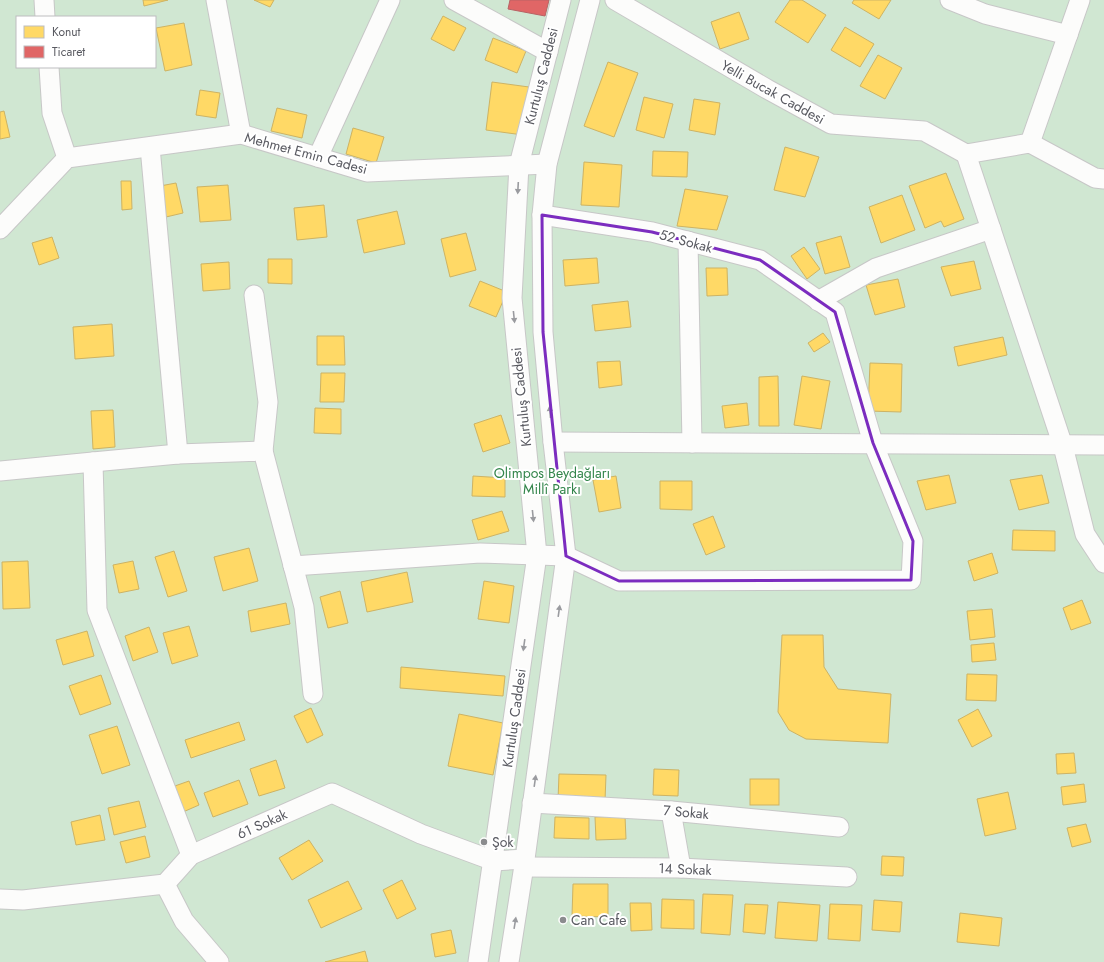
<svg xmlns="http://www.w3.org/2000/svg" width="1104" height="962" viewBox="0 0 1104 962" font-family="Jost,sans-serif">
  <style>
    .green { fill: #d0e7d2; fill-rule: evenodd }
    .homes { fill: #ffd966; stroke: #cdb364 }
    .shops { fill: #e06666; stroke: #b86264 }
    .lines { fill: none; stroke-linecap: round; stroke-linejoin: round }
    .minor-casing { stroke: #c7c7c7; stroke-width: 21 }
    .minor { stroke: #fcfcfb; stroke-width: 19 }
    .oneway { fill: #9a9b9f }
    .marked { fill: none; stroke: #7b2cbf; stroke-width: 3; stroke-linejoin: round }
    .poi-dot { fill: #8b8c8e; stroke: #fff; stroke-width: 1.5 }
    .labels { text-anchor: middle; stroke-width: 4; stroke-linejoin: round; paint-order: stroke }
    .street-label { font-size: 14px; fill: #595a61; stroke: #fff }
    .park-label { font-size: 14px; fill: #33854b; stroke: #fff }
    .poi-label { font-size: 14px; fill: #595a61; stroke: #fff; text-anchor: start }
  </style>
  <rect width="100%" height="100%" fill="#e9e9e3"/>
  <path class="green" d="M0,0H1104V962H0ZM17,17H155V67H17Z"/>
  <g class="homes">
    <path d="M143,0H168L144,6Z"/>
    <path d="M254,0H274L270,7Z"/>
    <path d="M790,0H802L826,15L808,43L775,22Z"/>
    <path d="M854,0H891L879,19L852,3Z"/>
    <path d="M739,12L749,39L720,49L711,22Z"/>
    <path d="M443,16L466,28L454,51L431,39Z"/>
    <path d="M184,23L192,65L165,71L156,28Z"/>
    <path d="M845,27L874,44L860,67L831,50Z"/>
    <path d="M493,38L526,51L517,73L485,60Z"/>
    <path d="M878,55L902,68L885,99L860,86Z"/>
    <path d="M608,62L638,73L614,137L584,126Z"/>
    <path d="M492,82L529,87L523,135L486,130Z"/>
    <path d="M200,90L220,93L216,118L196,115Z"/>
    <path d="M644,97L673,104L664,138L636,130Z"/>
    <path d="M694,99L720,103L715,135L689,130Z"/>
    <path d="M277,108L307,115L302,138L271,131Z"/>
    <path d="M4,111L10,137L0,139V112Z"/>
    <path d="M353,128L384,137L376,163L346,154Z"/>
    <path d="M785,147L819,157L805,197L774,190Z"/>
    <path d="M653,151L688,152L687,177L652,176Z"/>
    <path d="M584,162L622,165L619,207L581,205Z"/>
    <path d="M946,173L964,219L944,227L941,221L925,228L909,186Z"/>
    <path d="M121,181H131L132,209L122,210Z"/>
    <path d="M176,183L183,213L166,217L160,186Z"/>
    <path d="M228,185L231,220L200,222L197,187Z"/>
    <path d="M685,189L728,196L717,230L677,226Z"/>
    <path d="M902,195L915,230L881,243L869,207Z"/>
    <path d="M324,205L327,237L297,240L294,208Z"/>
    <path d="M397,211L405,244L364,253L357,220Z"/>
    <path d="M466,233L476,270L450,277L441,239Z"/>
    <path d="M841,236L850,267L825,274L816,243Z"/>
    <path d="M52,237L59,258L39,265L32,243Z"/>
    <path d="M804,247L820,269L807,279L791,256Z"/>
    <path d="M597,258L599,283L565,286L563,260Z"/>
    <path d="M268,259H292V284L268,283Z"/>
    <path d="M974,261L981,289L951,296L941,267Z"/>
    <path d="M229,262L230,289L203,291L201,264Z"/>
    <path d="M706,268H727L728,295L707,296Z"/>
    <path d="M898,279L905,307L875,315L866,285Z"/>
    <path d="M480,281L507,292L496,317L469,306Z"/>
    <path d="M628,301L631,327L595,331L592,305Z"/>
    <path d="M112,324L114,356L75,359L73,327Z"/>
    <path d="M823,333L830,342L814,352L808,343Z"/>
    <path d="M317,336H344L345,365H317Z"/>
    <path d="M1003,337L1007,355L958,366L954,347Z"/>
    <path d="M620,361L622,385L599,388L597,362Z"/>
    <path d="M870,363L902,364L901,412L868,411Z"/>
    <path d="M321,373H345L344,402H320Z"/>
    <path d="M778,376L779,426H759V377Z"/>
    <path d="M802,376L830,381L821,429L794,425Z"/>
    <path d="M747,403L749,425L725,428L722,406Z"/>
    <path d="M315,408L341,409V434L314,433Z"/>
    <path d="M113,410L115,447L93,449L91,411Z"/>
    <path d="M501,415L510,443L483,452L474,424Z"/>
    <path d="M949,475L956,503L926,510L917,481Z"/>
    <path d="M1042,475L1049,503L1019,510L1010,480Z"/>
    <path d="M473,476L505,478V497L472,496Z"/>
    <path d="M616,476L621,508L599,512L593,480Z"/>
    <path d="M660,481H692V510L660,509Z"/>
    <path d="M502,511L509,531L478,540L472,520Z"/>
    <path d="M713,516L725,547L706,555L693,524Z"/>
    <path d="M1013,530L1055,531V551L1012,550Z"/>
    <path d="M249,548L258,581L223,591L214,557Z"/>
    <path d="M174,551L187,591L168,597L155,557Z"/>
    <path d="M992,553L998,573L974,581L968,561Z"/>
    <path d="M28,561L30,608L3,609L2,562Z"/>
    <path d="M133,561L139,589L119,593L113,565Z"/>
    <path d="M407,572L413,602L367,612L361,582Z"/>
    <path d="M484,581L514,586L509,623L478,619Z"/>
    <path d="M340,591L348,623L328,628L320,597Z"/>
    <path d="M1082,600L1091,623L1071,630L1063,608Z"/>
    <path d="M286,603L290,624L251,632L248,611Z"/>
    <path d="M992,609L995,637L970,640L967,611Z"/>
    <path d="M189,626L198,656L172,664L163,633Z"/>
    <path d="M149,627L158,652L133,661L125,636Z"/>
    <path d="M87,631L94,656L63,665L56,640Z"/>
    <path d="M782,635H823L824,667L838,689L891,694L888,743L806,739L789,730L778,712Z"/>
    <path d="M994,643L996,660L972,662L971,645Z"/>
    <path d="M401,667L505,676L503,696L400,688Z"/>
    <path d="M967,674L997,675L996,701L966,700Z"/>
    <path d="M101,675L111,704L80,715L69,686Z"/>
    <path d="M311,708L323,735L307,743L294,716Z"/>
    <path d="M978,709L992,736L972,747L958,720Z"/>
    <path d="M459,714L503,723L493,775L448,766Z"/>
    <path d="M239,722L245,740L191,758L185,740Z"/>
    <path d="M117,726L130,765L102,774L89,735Z"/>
    <path d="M1074,753L1076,773L1057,774L1056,754Z"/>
    <path d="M276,760L285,788L259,796L250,769Z"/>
    <path d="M654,769L679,770L678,796L653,795Z"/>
    <path d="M559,774L606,775L605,801L558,800Z"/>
    <rect x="750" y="779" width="29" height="26"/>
    <path d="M239,780L248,804L213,817L204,793Z"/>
    <path d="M189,781L199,805L183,812L172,787Z"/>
    <path d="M1084,784L1086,802L1063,805L1061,787Z"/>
    <path d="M1008,792L1016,829L985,836L977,799Z"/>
    <path d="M139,801L146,827L114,835L108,808Z"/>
    <path d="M100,815L105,840L76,845L71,822Z"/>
    <path d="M625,816L626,839L596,840L595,817Z"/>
    <path d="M555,817L589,818V839L554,838Z"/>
    <path d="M1086,824L1091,842L1072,847L1067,828Z"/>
    <path d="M145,836L150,857L126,863L120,842Z"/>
    <path d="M309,840L323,861L292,880L279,858Z"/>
    <path d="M882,856L904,857L903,876L881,875Z"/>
    <path d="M402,880L416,909L397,919L383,890Z"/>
    <path d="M348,881L362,909L321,928L308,900Z"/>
    <path d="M573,884H608V917L572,916Z"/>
    <path d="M703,894L733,895L730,935L701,933Z"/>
    <path d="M662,899L694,900V929L661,928Z"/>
    <path d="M874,900L902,902L900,932L872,930Z"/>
    <path d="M778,902L820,905L817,941L775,938Z"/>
    <path d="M630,903H651L652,930L631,931Z"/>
    <path d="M745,904L768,905L765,934L743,932Z"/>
    <path d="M830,904L862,905L860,941L828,939Z"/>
    <path d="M960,913L1002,918L999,946L957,942Z"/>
    <path d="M451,930L456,953L435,957L431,934Z"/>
    <path d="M365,951L368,962H325Z"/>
  </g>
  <path class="shops" d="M510,0H549L545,16L508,9Z"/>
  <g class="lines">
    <defs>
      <g id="minor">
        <path d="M44,0L45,17"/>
        <path d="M216,0L241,134"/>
        <path d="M454,0L548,52"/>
        <path d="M615,0L767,89L831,124L924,131L966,154"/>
        <path d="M950,0L985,14L1068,35"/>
        <path d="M49,67L52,113L67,158"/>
        <path d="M1030,143L1080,0"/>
        <path d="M150,147L178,454"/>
        <path d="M966,154L1063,446L1085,534L1104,563"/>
        <path d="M966,154L1030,143L1095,178L1104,179"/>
        <path d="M318,157L390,0"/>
        <path d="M0,229L67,158L241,134L367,172L547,164"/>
        <path d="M688,241L692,443"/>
        <path d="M254,295L268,402L263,451"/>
        <path d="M818,301L876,268L991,229"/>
        <path d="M553,442L1104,445"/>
        <path d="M93,462L178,454L263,451L304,607L313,694"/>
        <path d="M0,471L93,462L97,610L191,855"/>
        <path d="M293,566L480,553L566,556L619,581L911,580L913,541L873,443L835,312L760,260L652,232L542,215"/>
        <path d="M532,803L671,811L839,827"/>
        <path d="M671,811L681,868"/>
        <path d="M524,867L681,868L847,877"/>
        <path d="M165,884L184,921L219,962"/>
        <path d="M0,899L23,900L165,884L191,855L332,793L421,834L494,861L525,859"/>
        <path d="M478,962L537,555L512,298L519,165L561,0"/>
        <path d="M509,962L525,859L566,556L553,442L543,332L542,215L547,164L590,0"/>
      </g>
    </defs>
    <use href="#minor" class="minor-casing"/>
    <use href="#minor" class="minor"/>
  </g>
  <defs><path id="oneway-solid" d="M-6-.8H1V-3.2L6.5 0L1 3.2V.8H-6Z"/></defs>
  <g class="oneway">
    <use href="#oneway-solid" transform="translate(518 188) rotate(93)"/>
    <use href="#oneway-solid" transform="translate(514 317) rotate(84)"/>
    <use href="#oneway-solid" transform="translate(550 412) rotate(-95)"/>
    <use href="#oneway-solid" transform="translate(533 516) rotate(84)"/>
    <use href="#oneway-solid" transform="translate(559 611) rotate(-82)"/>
    <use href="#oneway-solid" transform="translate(524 645) rotate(98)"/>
    <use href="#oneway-solid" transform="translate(535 781) rotate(-82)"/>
    <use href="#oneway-solid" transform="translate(515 923) rotate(-81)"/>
  </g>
  <path class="marked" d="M542,215L652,232L760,260L835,312L873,443L913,541L911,580L619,581L566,556L543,332Z"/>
  <g class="poi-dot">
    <circle cx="484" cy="842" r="4"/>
    <circle cx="563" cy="920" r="4"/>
  </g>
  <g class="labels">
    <g class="street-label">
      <text transform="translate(541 76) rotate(-76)" y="5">Kurtuluş Caddesi</text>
      <text transform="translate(773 92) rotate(29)" y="5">Yelli Bucak Caddesi</text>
      <text transform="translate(306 153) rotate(15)" y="5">Mehmet Emin Cadesi</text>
      <text transform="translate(686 241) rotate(15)" y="5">52 Sokak</text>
      <text transform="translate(521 397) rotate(-96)" y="5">Kurtuluş Caddesi</text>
      <text transform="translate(514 718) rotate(-82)" y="5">Kurtuluş Caddesi</text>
      <text transform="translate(686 812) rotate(5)" y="5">7 Sokak</text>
      <text transform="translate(262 824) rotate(-24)" y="5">61 Sokak</text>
      <text transform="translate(685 869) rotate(2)" y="5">14 Sokak</text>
    </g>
    <g class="park-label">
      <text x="552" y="478">Olimpos Beydağları<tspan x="552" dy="16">Millî Parkı</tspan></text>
    </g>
    <g class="poi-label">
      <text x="492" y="847">Şok</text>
      <text x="571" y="925">Can Cafe</text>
    </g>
  </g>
  <rect x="16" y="16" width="140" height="52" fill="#ffffff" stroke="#bdbdc0"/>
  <rect x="24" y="26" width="20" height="12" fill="#ffd966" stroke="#bdbdc0"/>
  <text x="52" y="36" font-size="12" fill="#595a61">Konut</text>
  <rect x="24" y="46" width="20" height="12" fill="#e06666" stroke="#bdbdc0"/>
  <text x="52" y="56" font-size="12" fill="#595a61">Ticaret</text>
</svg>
